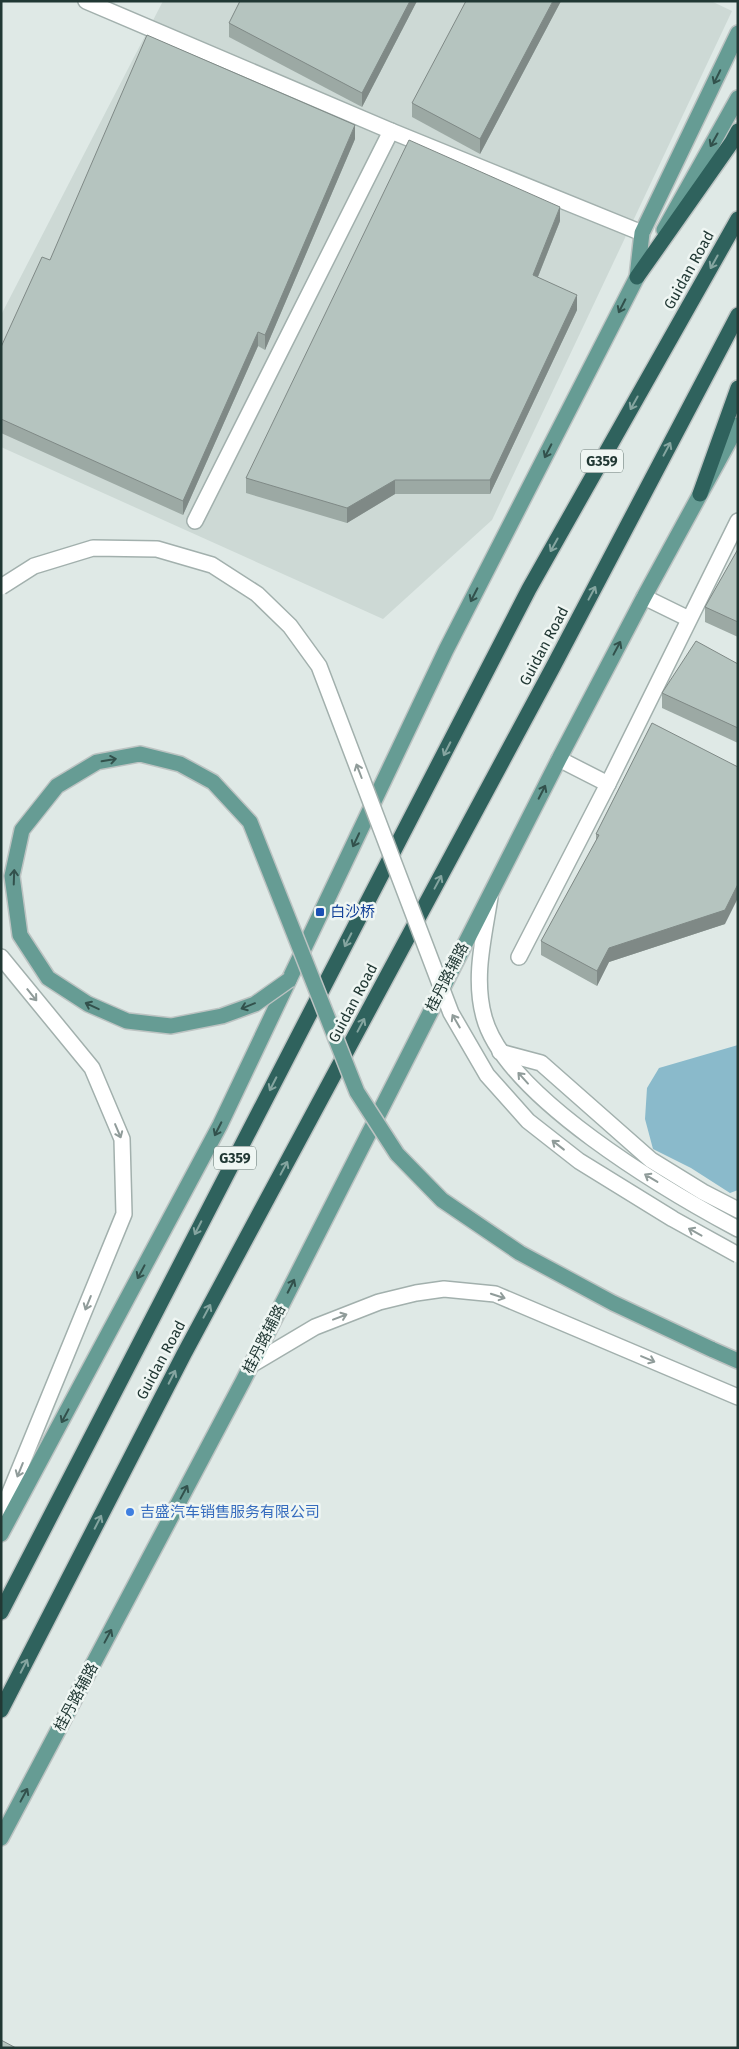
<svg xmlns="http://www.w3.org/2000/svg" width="739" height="2049" viewBox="0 0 739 2049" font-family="'Fira Sans','Noto Sans SC',sans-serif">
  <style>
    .built { fill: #cdd9d5 }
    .water { fill: #8abacb }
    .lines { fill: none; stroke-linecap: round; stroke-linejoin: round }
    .minor-casing { stroke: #a2b0ad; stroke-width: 18 }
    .major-casing { stroke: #bcc3c2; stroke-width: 18 }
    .highway-casing { stroke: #bcc3c2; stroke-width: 18 }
    .minor { stroke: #fff; stroke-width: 15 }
    .major { stroke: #669c94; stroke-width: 15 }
    .highway { stroke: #2f625d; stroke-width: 15 }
    .minor-bridge-casing { stroke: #a2b0ad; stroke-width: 18; stroke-linecap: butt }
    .major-bridge-casing { stroke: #bcc3c2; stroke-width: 18; stroke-linecap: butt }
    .minor-bridge { stroke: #fff; stroke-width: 15 }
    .major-bridge { stroke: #669c94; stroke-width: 15 }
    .wall { fill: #9ca9a4 }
    .shaded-wall { fill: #7f8986 }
    .building { fill: #b5c4bf; stroke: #7f8986 }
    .oneway { stroke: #32514c }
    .oneway2 { stroke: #85a5a0 }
    .oneway3 { stroke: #909c9a }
    .transit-dot { fill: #1a4fb4; stroke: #eff6f3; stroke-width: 2 }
    .shop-dot { fill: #3f7fe0; stroke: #eff6f3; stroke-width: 2 }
    .labels { text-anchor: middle; stroke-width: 5; stroke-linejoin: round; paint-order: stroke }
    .shield { fill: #eff6f3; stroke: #5f716d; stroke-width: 1 }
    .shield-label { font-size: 14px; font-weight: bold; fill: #213834 }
    .street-label { font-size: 15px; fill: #213834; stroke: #eff6f3 }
    .transit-label { font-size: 15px; fill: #164399; stroke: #eff6f3; text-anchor: start }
    .shop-label { font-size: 15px; fill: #366cbe; stroke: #eff6f3; text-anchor: start }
  </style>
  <rect width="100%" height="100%" fill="#dfe9e6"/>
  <path class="built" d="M163,1H711L732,11L492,520L383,619L1,447V315Z"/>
  <path class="water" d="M738,1045V1190L730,1193L691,1168L653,1149L645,1119L647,1088L659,1068Z"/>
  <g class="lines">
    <defs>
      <g id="minor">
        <path d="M86,1L391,131L642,233"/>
        <path d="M195,521L391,131"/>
        <path d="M644,597L689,619"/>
        <path d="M559,759L608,784"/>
        <path d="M490,897C484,937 473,977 484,1017C505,1096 667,1191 738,1229"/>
        <path d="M1,957L92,1068L122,1139L124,1214L1,1514"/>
        <path d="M519,957L608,784L738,521"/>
        <path d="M500,1052L541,1063L651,1160L703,1192L738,1210"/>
        <path d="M251,1365L315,1327L379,1302L416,1293L444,1289L495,1294L738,1397"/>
      </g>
      <g id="major">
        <path d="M664,230L738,98"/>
        <path d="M711,1349L738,1361"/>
        <path d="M1,1534L220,1125L446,650L637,277L642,233L738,33"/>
        <path d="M1,1838L243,1381L559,759L644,597L738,425"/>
      </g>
      <g id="highway">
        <path d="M637,277L732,142L738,131"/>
        <path d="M700,494L738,388"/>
        <path d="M1,1612L529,589L738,219"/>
        <path d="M1,1710L184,1354L553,667L738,315"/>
      </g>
    </defs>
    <use href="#minor" class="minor-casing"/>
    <use href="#major" class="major-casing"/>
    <use href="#highway" class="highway-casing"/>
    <use href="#minor" class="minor"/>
    <use href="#major" class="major"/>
    <use href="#highway" class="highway"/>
    <defs>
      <path id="minor-bridge" d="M1,587L34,566L93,548L157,549L212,565L257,594L290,626L319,666L451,1013L487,1075L528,1121L579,1161L673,1219L738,1255"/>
      <path id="major-bridge" d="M289,980L255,1004L222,1016L171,1026L127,1021L88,1004L48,978L20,935L12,876L22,830L57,786L97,762L140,754L180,764L213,782L250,822L357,1092L397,1154L442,1200L520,1253L613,1303L711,1349"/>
    </defs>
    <use href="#minor-bridge" class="minor-bridge-casing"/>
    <use href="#major-bridge" class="major-bridge-casing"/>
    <use href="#minor-bridge" class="minor-bridge"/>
    <use href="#major-bridge" class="major-bridge"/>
  </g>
  <g class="wall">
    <path d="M417,1L362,107L229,37V23Z"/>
    <path d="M561,1L480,154L412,117V103Z"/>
    <path d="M355,139L265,350L258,346L183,515L1,433V347L50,260Z"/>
    <path d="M560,221L538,277L577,310L490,494H395L347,523L246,493V478Z"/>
    <path d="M738,549V637L705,622V607Z"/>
    <path d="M738,664V743L662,708V693Z"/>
    <path d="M652,723L725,924L609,962L597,986L541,955V941L596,841V834Z"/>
  </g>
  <g class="shaded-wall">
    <path d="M410,1H417L362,107V93Z"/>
    <path d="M553,1H561L480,154V139Z"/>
    <path d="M355,125V139L265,350V335Z"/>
    <path d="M560,207V221L533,289V275Z"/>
    <path d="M577,295V310L490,494V480Z"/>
    <path d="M258,332V346L183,515V501Z"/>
    <path d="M395,480V494L347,523V508Z"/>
    <path d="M738,884V898L725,924L609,962L597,986V971L609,948Z"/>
  </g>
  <g class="building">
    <path d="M240,1H410L362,93L229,23Z"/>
    <path d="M466,1H553L480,139L412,103Z"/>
    <path d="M147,35L355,125L265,335L258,332L183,501L1,419V347L42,257L50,260Z"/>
    <path d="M409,140L560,207L533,275L577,295L490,480H395L347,508L246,478Z"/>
    <path d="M738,549V622L705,607Z"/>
    <path d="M696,641L738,664V728L662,693Z"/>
    <path d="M652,723L738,767V884L725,910L609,948L597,971L541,941L599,835L596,834Z"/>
    <path d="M1,2040L16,2048H1Z"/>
  </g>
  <defs><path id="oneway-shaft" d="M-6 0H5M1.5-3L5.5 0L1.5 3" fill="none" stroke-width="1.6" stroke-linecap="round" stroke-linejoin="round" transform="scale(1.25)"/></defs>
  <g class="oneway">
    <use href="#oneway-shaft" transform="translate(717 77) rotate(116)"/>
    <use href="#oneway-shaft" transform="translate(714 140) rotate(119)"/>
    <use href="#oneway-shaft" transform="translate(622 306) rotate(117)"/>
    <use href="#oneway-shaft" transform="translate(548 451) rotate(117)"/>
    <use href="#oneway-shaft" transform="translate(474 595) rotate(117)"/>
    <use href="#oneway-shaft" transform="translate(617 648) rotate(-62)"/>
    <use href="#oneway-shaft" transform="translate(109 760) rotate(-10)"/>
    <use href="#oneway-shaft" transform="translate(542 792) rotate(-63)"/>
    <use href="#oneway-shaft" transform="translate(356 840) rotate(115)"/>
    <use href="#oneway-shaft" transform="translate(14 877) rotate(-88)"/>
    <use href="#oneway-shaft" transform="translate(92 1006) rotate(-155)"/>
    <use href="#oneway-shaft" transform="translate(248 1006) rotate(158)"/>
    <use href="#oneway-shaft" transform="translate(218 1129) rotate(117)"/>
    <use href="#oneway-shaft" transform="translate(141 1272) rotate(118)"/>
    <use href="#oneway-shaft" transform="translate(291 1286) rotate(-63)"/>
    <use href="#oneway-shaft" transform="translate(65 1416) rotate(118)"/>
    <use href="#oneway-shaft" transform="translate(184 1492) rotate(-62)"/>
    <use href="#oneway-shaft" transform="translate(108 1636) rotate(-62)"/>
    <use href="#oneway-shaft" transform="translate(24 1795) rotate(-62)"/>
  </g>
  <g class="oneway2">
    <use href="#oneway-shaft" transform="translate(714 262) rotate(119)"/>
    <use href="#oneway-shaft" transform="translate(634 403) rotate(119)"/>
    <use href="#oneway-shaft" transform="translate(667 449) rotate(-62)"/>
    <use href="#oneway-shaft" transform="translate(554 545) rotate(119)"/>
    <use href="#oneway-shaft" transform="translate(592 593) rotate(-62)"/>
    <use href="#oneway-shaft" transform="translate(447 749) rotate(117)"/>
    <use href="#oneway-shaft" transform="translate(438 882) rotate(-62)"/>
    <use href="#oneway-shaft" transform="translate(348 940) rotate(117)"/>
    <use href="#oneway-shaft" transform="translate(361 1025) rotate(-62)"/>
    <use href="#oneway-shaft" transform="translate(273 1084) rotate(117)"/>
    <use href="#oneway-shaft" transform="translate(284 1168) rotate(-62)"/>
    <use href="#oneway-shaft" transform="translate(198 1228) rotate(117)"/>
    <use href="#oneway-shaft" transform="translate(207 1311) rotate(-62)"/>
    <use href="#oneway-shaft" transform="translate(172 1377) rotate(-63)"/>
    <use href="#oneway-shaft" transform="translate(98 1522) rotate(-63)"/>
    <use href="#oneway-shaft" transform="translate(24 1666) rotate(-63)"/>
  </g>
  <g class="oneway3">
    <use href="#oneway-shaft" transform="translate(359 771) rotate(-111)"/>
    <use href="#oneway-shaft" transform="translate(32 995) rotate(51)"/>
    <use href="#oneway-shaft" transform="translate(456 1021) rotate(-120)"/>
    <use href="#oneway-shaft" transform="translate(523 1078) rotate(-132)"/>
    <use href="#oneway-shaft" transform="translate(118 1131) rotate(67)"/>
    <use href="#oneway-shaft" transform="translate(558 1145) rotate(-142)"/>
    <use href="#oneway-shaft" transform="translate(651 1178) rotate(-149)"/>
    <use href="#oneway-shaft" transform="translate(695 1232) rotate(-151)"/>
    <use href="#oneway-shaft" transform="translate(498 1296) rotate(18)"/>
    <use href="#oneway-shaft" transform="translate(88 1303) rotate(112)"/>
    <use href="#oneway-shaft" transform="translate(340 1317) rotate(-21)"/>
    <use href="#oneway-shaft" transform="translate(648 1359) rotate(23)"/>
    <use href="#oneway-shaft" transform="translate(20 1470) rotate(112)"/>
  </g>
  <rect class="transit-dot" x="315" y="907" width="10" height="10" rx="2.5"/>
  <circle class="shop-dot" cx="130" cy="1512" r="5"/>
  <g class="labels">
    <g class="shield">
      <rect x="581" y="449.5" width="42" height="23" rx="4"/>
      <rect x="214" y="1146.5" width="42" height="23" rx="4"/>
    </g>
    <g class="shield-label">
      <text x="602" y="466">G359</text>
      <text x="235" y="1163">G359</text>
    </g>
    <g class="street-label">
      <text transform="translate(689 270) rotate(-61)" y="5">Guidan Road</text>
      <text transform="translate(544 646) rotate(-62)" y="5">Guidan Road</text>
      <text transform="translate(447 977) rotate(-63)" y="5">桂丹路辅路</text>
      <text transform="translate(353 1003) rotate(-62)" y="5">Guidan Road</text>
      <text transform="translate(264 1339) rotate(-63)" y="5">桂丹路辅路</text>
      <text transform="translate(161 1360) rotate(-62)" y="5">Guidan Road</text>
      <text transform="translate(76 1697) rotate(-62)" y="5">桂丹路辅路</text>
    </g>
    <g class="transit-label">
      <text x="330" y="917">白沙桥</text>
    </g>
    <g class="shop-label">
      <text x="140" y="1517">吉盛汽车销售服务有限公司</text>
    </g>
  </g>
  <rect width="739" height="2049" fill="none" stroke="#213834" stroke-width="5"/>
</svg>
